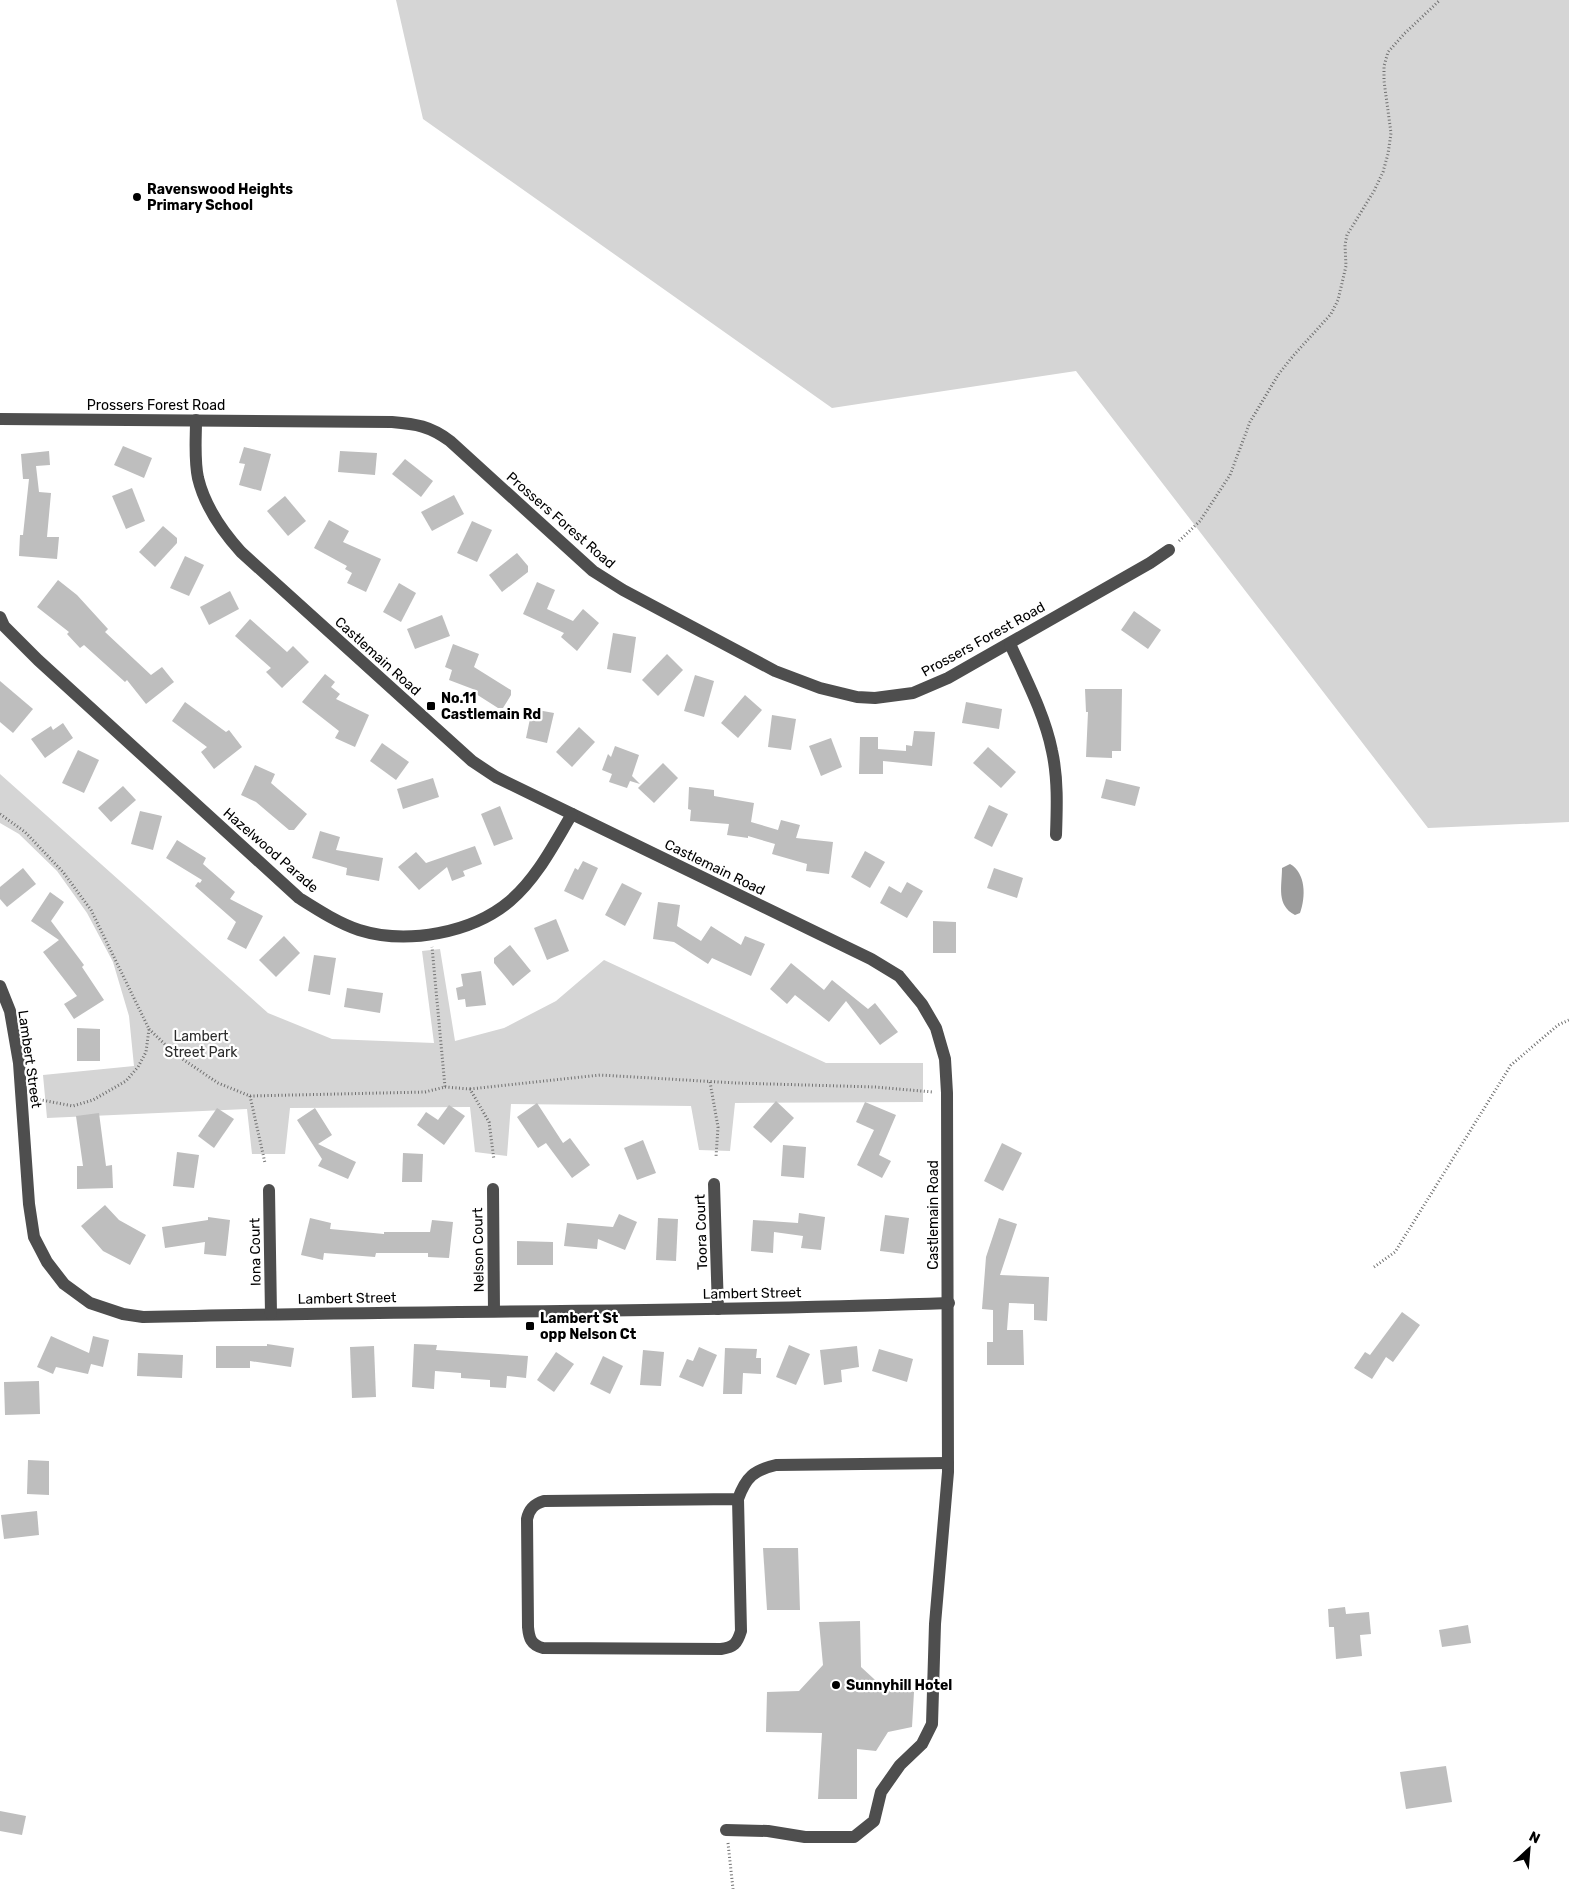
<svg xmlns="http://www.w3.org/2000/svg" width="1569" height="1889" viewBox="0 0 1569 1889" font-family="Rubik,sans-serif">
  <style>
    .green { fill: #d5d5d5 }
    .water { fill: #9c9c9c }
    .building { fill: #bebebe }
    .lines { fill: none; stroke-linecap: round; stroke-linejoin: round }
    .path { stroke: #707070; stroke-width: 3; stroke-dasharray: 1 2.5; stroke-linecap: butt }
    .minor { stroke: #4e4e4e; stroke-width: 12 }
    .poi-dot { fill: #000; stroke: #fff; stroke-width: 2 }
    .labels { text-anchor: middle; stroke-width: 4.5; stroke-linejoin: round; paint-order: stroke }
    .poi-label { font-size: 14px; font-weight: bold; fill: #000; stroke: #fff; text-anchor: start }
    .street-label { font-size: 14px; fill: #000; stroke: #fff }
    .park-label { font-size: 14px; fill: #2c2c2c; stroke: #fff }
  </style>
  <rect width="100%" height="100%" fill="#fff"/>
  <g class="green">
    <path d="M396,0H1569V822L1428,828L1076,371L832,408L423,119Z"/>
    <path d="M0,774L268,1013L332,1039L434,1043L422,951L440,949L455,1041L504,1028L556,1001L604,960L826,1063H923V1102L735,1103L730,1151L699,1150L691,1106L511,1104L507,1156L475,1152L470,1107L290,1108L285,1154H252L247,1109L47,1118L43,1075L134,1066L129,1016L113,962L87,913L57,871L19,834L0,823Z"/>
  </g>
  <path class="water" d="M1290,864C1306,873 1306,897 1300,913L1295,915C1276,905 1282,887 1282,868Z"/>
  <g class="building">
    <path d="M123,446L152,458L144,478L114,465Z"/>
    <path d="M244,447L271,454L261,491L239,485L245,464L239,463Z"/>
    <path d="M49,451L50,465L36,466L39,492L51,493L47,537H59L57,559L19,556L20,535H23L29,479H23L21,454Z"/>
    <path d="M340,451L377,453L375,475L338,472Z"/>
    <path d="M405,459L433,481L421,497L392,474Z"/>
    <path d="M132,488L145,521L126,529L112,496Z"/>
    <path d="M454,495L464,514L432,531L421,512Z"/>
    <path d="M285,496L306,521L288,536L267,511Z"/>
    <path d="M329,520L349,531L343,542L381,559L366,592L347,583L352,573L345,569L347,566L314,548Z"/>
    <path d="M472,521L492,530L477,562L457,553Z"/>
    <path d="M163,526L177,538V543L155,567L139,552Z"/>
    <path d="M517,553L528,566V572L502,592L489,575Z"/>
    <path d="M185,556L204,565L189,596L170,588Z"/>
    <path d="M58,580L77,595L108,629L105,632L151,675L162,667L174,682L146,704L127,680L125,682L84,645L80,648L67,634L69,632L37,607Z"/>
    <path d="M537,582L555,590L547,609L573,621L583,609L599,623L577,651L561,637L564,633L523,614Z"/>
    <path d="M399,583L416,593L401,622L383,612Z"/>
    <path d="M230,591L239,609L209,625L200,607Z"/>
    <path d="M1134,611L1161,630L1148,649L1121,630Z"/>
    <path d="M442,615L450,636L415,649L407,629Z"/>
    <path d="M250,619L287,652L293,646L309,662L282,688L266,672L271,668L235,636Z"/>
    <path d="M613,633L636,637L631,673L607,669Z"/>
    <path d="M453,644L479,654L474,667L511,690V695L503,708H498L476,694L478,691L449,680L452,670L445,667Z"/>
    <path d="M667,654L683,670L658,696L642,680Z"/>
    <path d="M325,674L335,682L331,687L340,694L336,699L369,715L355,747L335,738L339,731L302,702Z"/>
    <path d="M695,675L714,681L704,717L684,711Z"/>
    <path d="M0,681L33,709L13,733L0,722Z"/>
    <path d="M1085,689H1122L1121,751H1112V758L1086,757L1088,712H1086Z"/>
    <path d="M745,695L762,710L738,738L721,723Z"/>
    <path d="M185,702L226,732L229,730L242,747L214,769L201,752L207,747L172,721Z"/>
    <path d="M966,702L1002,709L999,729L962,723Z"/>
    <path d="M532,709L554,713L547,743L526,738Z"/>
    <path d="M772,715L796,719L791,750L768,747Z"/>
    <path d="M63,723L73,738L45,758L31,739L51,726L53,730Z"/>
    <path d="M579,727L595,742L572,767L556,752Z"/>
    <path d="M914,731L935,732L932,766L883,761V774H859L860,737H878V749L906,751V745L912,746Z"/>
    <path d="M831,738L842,767L821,776L809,746Z"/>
    <path d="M382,743L409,762L396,780L370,761Z"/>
    <path d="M615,746L639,755L632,776L640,784L630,781L627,788L609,782L612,774L602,770L608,754L611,757Z"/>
    <path d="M988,747L1016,772L1001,788L973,763Z"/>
    <path d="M78,750L99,760L84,793L62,783Z"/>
    <path d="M663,763L678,778L654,803L638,788Z"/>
    <path d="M255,765L275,774L271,783L307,814L294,830H289L256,802L241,795Z"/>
    <path d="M433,778L439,797L403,809L397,789Z"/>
    <path d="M1106,779L1140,787L1135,806L1101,798Z"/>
    <path d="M123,786L136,800L111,822L98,808Z"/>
    <path d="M689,787L714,790V796L754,803L751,822L778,830L781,820L800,825L796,838L833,842L829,874L806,871L807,864L772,854L775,844L748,836V838L727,835L729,824L690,821L691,810L688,809Z"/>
    <path d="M989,805L1008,814L992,847L974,838Z"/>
    <path d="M500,806L513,839L494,846L481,814Z"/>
    <path d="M140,811L162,816L153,850L131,844Z"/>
    <path d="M320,831L340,837L336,850L383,858L379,881L346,875L347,868L312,858Z"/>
    <path d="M177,840L206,858L203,864L235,892L230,899L263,916L246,949L227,939L236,922L195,886L198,882L200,883L202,880L166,858Z"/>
    <path d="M475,846L482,864L463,871L465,876L452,881L447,867L419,890L398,867L416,852L426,863Z"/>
    <path d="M865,851L885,862L870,888L851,877Z"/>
    <path d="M583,861L598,868L583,900L564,891L575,868L578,870Z"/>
    <path d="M23,868L36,884L7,907L0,899V887Z"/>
    <path d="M994,868L1023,878L1017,898L987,888Z"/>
    <path d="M907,882L923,891L907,918L880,903L889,886L901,893Z"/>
    <path d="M622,883L642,893L625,926L605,915Z"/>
    <path d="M50,892L64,902L51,921L84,965L82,967L104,1000L74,1019L64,1004L77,996L43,952L59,940L31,921Z"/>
    <path d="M658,902L680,905L677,926L701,941L711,926L741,945L745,936L765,944L751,976L712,958L708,964L674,942L653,939Z"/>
    <path d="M556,919L569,951L547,960L534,928Z"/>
    <path d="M933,921L956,922V953H933Z"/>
    <path d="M284,936L300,953L276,977L259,960Z"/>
    <path d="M510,945L531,971L513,986L494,963V958Z"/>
    <path d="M314,955L336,958L330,995L308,991Z"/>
    <path d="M791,963L824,990L832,980L868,1009L875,1003L898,1032L880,1045L846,1001L829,1022L795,995L787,1004L770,989Z"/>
    <path d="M481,971L486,1005L466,1007L465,999L458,1000L456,988L463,986L461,974Z"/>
    <path d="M347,988L383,993L380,1013L344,1007Z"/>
    <path d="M77,1028L100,1029V1061H77Z"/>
    <path d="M776,1101L794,1118L771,1143L753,1127Z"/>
    <path d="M865,1102L896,1115L879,1155L891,1161L882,1178L857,1165L874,1130L856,1122Z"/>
    <path d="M537,1103L563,1143L570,1138L590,1165L572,1178L546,1143L538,1148L517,1117Z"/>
    <path d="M449,1105L465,1116L444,1145L417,1125L426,1112L438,1120Z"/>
    <path d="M217,1108L234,1119L214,1148L198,1136Z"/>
    <path d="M315,1108L332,1135L318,1144L356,1162L348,1179L318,1166L322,1159L297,1120Z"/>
    <path d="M99,1113L106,1166L112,1165L113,1188L77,1189V1166H83L76,1116Z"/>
    <path d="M643,1140L656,1173L637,1180L624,1148Z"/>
    <path d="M1002,1143L1022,1153L1003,1191L984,1181Z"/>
    <path d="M783,1145L806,1147L804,1178L781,1176Z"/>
    <path d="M177,1152L199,1155L194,1188L173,1186Z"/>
    <path d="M403,1153L423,1154L422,1182H402Z"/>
    <path d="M105,1205L119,1220L146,1235L130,1265L103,1251L81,1226Z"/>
    <path d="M799,1213L825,1217L821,1250L801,1248L803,1236L774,1232L773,1253L751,1251L753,1220L798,1223Z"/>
    <path d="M619,1214L637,1222L625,1250L598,1239L597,1249L564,1246L567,1223L613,1227Z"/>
    <path d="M885,1215L909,1218L904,1254L880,1251Z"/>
    <path d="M208,1217L230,1220L226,1256L204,1254L205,1242L165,1248L162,1227L208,1220Z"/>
    <path d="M310,1218L331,1223L330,1229L384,1234V1232H430L432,1220L453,1222L449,1258L428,1257V1253H376L375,1257L324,1253L323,1260L301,1255Z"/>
    <path d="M658,1218L678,1219L676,1261L656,1260Z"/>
    <path d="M999,1218L1017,1224L1000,1275L1049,1277L1047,1321L1034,1320V1304L1009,1303L1007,1330H1023L1024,1365H987V1342H993V1310L982,1309L986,1257Z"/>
    <path d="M517,1241L553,1242V1265H517Z"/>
    <path d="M1402,1312L1420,1325L1393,1362L1386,1357L1372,1379L1354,1368L1365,1352L1370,1355Z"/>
    <path d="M51,1336L89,1353L93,1336L109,1340L103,1367L91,1364L88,1374L56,1367L53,1374L37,1367Z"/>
    <path d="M267,1344L294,1348L291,1367L250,1361V1368H216V1346H267Z"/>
    <path d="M414,1344L437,1345L436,1350L528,1356L526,1378L507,1376L506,1388L490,1387V1380L461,1378V1373L435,1371L434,1389L412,1387Z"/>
    <path d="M789,1345L810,1354L796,1385L776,1377Z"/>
    <path d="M374,1346L376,1397L352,1398L350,1347Z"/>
    <path d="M857,1346L859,1367L841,1370L842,1382L824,1385L820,1350Z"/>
    <path d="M699,1347L717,1355L703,1387L679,1377L687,1359L693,1361Z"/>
    <path d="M725,1348L757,1349L756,1358H761V1374L743,1373L742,1394H723Z"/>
    <path d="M879,1349L913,1359L907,1382L872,1371Z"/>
    <path d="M643,1350L664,1352L661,1386L640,1385Z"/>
    <path d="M556,1352L574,1364L554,1392L537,1380Z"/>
    <path d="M138,1353L183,1355L182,1378L137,1376Z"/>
    <path d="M603,1356L623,1366L610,1394L590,1384Z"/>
    <path d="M39,1381L40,1414L5,1415L4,1382Z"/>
    <path d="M28,1460L49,1461V1495L27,1494Z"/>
    <path d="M37,1511L39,1535L4,1539L1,1515Z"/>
    <path d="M763,1548H798L800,1610H767Z"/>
    <path d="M1345,1607L1346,1614L1369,1612L1371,1634L1360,1635L1362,1656L1336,1659L1334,1627H1329L1328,1609Z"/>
    <path d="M860,1621L861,1667L886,1690L903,1689L914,1692L912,1727L888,1732L876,1751L857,1749V1799H818L822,1733L766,1732L767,1692L799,1691L823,1665L819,1622Z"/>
    <path d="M1468,1625L1471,1643L1442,1647L1439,1630Z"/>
    <path d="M1446,1766L1452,1802L1406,1809L1400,1772Z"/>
    <path d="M0,1811L26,1816L22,1835L0,1831Z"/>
  </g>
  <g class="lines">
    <g class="path">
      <path d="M1179,541L1200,521L1230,475L1250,422L1278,375L1293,356L1331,314L1338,300L1346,266L1345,245L1347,235L1374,191L1383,172L1388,154L1391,133L1384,81V66L1388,52L1404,34L1440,0"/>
      <path d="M0,814L25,832L63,872L91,910L149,1029L146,1052L138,1067L126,1081L93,1100L73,1106L36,1099"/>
      <path d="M149,1029L175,1054L218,1083L250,1096L425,1092L445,1087L432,947"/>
      <path d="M710,1082L718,1127L716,1157"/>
      <path d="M445,1087L470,1089L489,1122L494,1160"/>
      <path d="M470,1089L600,1075L736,1083L875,1087L933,1092"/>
      <path d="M250,1096L265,1163"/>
      <path d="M1374,1267L1395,1252L1511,1065L1558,1025L1569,1020"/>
      <path d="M728,1843L733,1889"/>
    </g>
    <g class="minor">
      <path d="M0,419L392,422C416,424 430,426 450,441L593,571L623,590L775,671L820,688L857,697L875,698L913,693L948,678L1150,563L1169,550"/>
      <path d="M196,420C196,439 194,459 198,478C205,507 222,531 241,552L472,761L496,777L572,814L871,959L899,976L922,1004L936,1028L945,1059L947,1093L948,1472L935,1624L932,1724L922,1744L900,1765L881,1792L874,1821L854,1837H805L768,1831L726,1830"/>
      <path d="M0,617L4,626L38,660L299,898C318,910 338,923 359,930C407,945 472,933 510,901C537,878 554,844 572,814"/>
      <path d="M1010,644C1025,677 1045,715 1052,751C1058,778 1057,807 1056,835"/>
      <path d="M0,986L10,1011L19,1063L29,1204L34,1237L47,1262L64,1284L90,1303L123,1314L143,1317C412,1310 680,1313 949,1303"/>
      <path d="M714,1184L718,1309"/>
      <path d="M493,1189L494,1311"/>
      <path d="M269,1190L271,1314"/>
      <path d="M738,1499L544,1501C534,1504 529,1509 527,1519L528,1627C529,1638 531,1645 543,1648L721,1649C734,1647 737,1644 741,1631L738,1499C746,1477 754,1470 776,1465L948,1463"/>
    </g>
  </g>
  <g class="poi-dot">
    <circle cx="137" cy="197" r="5"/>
    <rect x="426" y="701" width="10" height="10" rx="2.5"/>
    <rect x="525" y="1321" width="10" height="10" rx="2.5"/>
    <circle cx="836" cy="1685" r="5"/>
  </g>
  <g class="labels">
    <g class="poi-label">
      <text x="147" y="194">Ravenswood Heights<tspan x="147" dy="16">Primary School</tspan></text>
      <text x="441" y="703">No.11<tspan x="441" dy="16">Castlemain Rd</tspan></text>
      <text x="540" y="1323">Lambert St<tspan x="540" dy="16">opp Nelson Ct</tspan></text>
      <text x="846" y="1690">Sunnyhill Hotel</text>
    </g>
    <g class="street-label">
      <text x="156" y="410">Prossers Forest Road</text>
      <text transform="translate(561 520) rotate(41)" y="5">Prossers Forest Road</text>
      <text transform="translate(983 639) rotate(-29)" y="5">Prossers Forest Road</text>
      <text transform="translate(378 656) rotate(42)" y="5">Castlemain Road</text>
      <text transform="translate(271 850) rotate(41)" y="5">Hazelwood Parade</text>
      <text transform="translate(715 867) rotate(26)" y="5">Castlemain Road</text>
      <text transform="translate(30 1059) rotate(82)" y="5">Lambert Street</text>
      <text transform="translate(933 1215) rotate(-90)" y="5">Castlemain Road</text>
      <text transform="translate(701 1232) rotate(-92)" y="5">Toora Court</text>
      <text transform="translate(478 1250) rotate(-91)" y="5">Nelson Court</text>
      <text transform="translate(255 1252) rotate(-91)" y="5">Iona Court</text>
      <text transform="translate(752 1293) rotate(-1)" y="5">Lambert Street</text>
      <text transform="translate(347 1298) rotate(-1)" y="5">Lambert Street</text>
    </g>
    <g class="park-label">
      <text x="201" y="1041">Lambert<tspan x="201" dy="16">Street Park</tspan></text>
    </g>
  </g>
  <g transform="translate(1529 1849) rotate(26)" stroke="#ffffff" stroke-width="4" paint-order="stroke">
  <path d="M0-4L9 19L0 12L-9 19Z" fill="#000000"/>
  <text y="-8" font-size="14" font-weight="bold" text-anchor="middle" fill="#000000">N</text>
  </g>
</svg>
